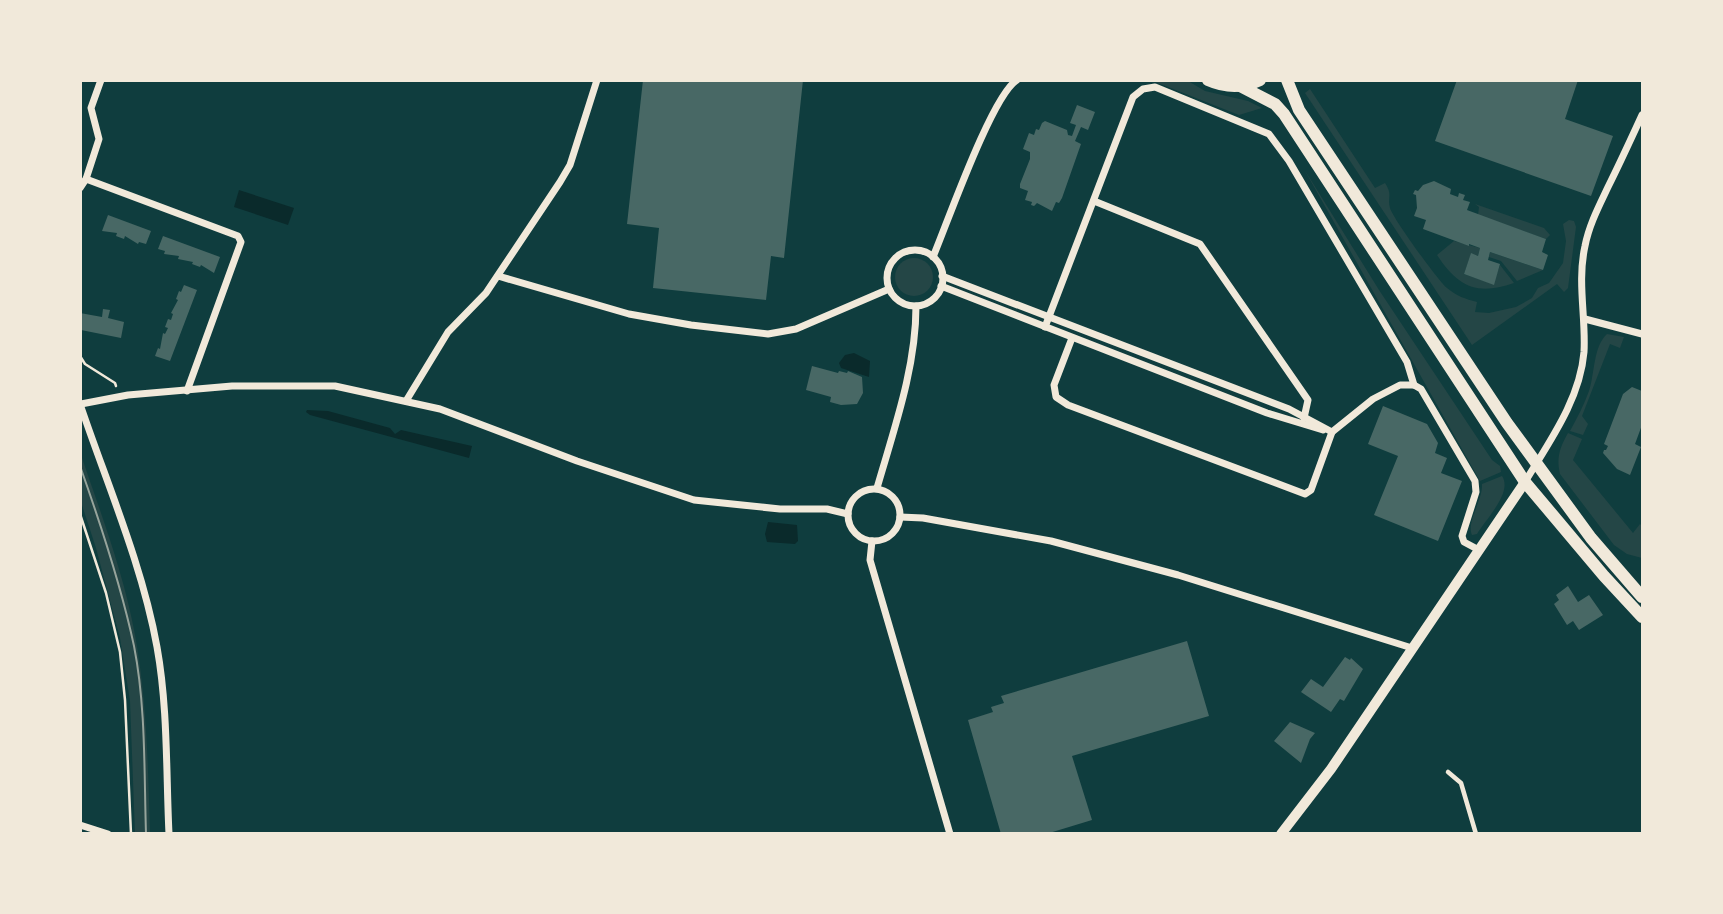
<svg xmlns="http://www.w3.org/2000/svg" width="1723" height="914" viewBox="0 0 1723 914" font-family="'PT Sans Narrow',sans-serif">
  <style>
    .green { fill: #244646 }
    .water { fill: #0a2a2b }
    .building { fill: #486865 }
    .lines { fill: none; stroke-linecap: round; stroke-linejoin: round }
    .path { stroke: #f1e9da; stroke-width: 2.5 }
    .service { stroke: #f1e9da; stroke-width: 4.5 }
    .minor { stroke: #f1e9da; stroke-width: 7 }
    .tertiary { stroke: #f1e9da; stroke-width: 10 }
    .primary { stroke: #f1e9da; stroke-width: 12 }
    .tram { stroke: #97a49c; stroke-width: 2 }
  </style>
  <rect width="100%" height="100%" fill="#0f3d3e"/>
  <g class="green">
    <path d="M1153,81H1188L1205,91L1248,101L1262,108L1239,115Z"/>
    <path d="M1310,89L1375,188L1385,183C1393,195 1387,197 1390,208C1392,217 1439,282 1447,288C1457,296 1465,299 1477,302L1475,312L1489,313L1516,307L1532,298L1538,288L1549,283L1563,263L1566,241L1563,224L1569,220L1574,221L1576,227L1568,288L1564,292L1557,284L1472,345L1305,93Z"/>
    <path d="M1304,169L1379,290L1492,460L1500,466L1501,472L1480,481Z"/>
    <path d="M1475,204L1544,228L1550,235L1546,239L1478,215L1479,207Z"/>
    <path d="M1454,241L1480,248L1478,256L1471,254L1464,274L1493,284L1500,265L1514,283C1477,296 1458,287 1437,255Z"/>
    <path d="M1490,252L1543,270L1517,281L1501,261L1489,257Z"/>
    <circle cx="914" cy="277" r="19"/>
    <path d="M1607,334L1624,337L1620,348L1610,344L1582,416L1588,424L1583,435L1570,431C1577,418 1584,405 1589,391C1595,373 1593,347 1607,334Z"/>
    <path d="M1568,433L1582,439L1573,460L1633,533L1640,524L1642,526V558L1627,554L1614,545L1560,474C1556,458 1560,447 1568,433Z"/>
    <path d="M81,455C101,514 124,574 135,635C147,701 148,767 150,833H135L130,701L120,638L96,548L81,502Z"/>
    <path d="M1502,476C1513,492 1486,519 1477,534L1472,535C1466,522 1483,500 1482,484Z"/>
  </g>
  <g class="water">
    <path d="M239,190L294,208L288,225L234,207Z"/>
    <path d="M854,353L870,361L869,377L841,368L839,363L845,355Z"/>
    <path d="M307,410L328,411L390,428L395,434L401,430L472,446L469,458L310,415L306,412Z"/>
    <path d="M768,522L797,525L798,541L795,544L767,542L765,534Z"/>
  </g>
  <g class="building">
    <path d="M643,80H803L784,258L771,256L766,300L653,288L659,228L627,224Z"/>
    <path d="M1457,80H1578L1565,119L1613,136L1591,196L1435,141Z"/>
    <path d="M1077,105L1095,112L1088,130L1081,127L1075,141L1081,144L1062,198L1059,203L1056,202L1052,211L1037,203L1034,206L1031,205L1032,202L1025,200L1028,191L1020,188V184L1030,159V152L1023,149L1029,133L1034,135L1036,129L1039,130L1042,123L1045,121L1067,130L1068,135L1072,136L1076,125L1070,123Z"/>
    <path d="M1434,181L1451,189L1450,194L1458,197L1459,193L1465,195L1463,200L1470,202L1467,210L1546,239L1542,252L1548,255L1543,270L1490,252L1488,260L1500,264L1494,285L1464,274L1471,253L1478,256L1480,248L1469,244V246L1423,229L1426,220L1414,216L1417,208L1416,195L1413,194L1415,190L1418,191L1423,185Z"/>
    <path d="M108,215L151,231L146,244L139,242L138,244L125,236L124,239L116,236L117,233L102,231Z"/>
    <path d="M163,236L220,257L214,273L201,265L200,267L192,264L193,262L178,259L179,256L164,254L165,251L158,249Z"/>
    <path d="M184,285L197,290L170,361L155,356L158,348L160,349L163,333L165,334L168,328L165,327L168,319L171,320L173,314L171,313L178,300L176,299L179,291L181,292Z"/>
    <path d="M103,309L110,310L108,318L124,322L121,338L81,330L80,313L102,317Z"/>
    <path d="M812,366L838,373L839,371L847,373L848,371L862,377L863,393L857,404L841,405L830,402L831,397L806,390Z"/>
    <path d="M1632,387L1642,391V425L1635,444L1641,447L1630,475L1617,469L1603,453L1604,450H1606L1608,446L1604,444L1623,394Z"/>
    <path d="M1383,406L1427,424L1438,443L1435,453L1447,458L1441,473L1462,481L1438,541L1374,515L1398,456L1368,444Z"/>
    <path d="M1568,586L1578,602L1589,595L1603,615L1579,630L1573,621L1567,625L1554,604L1559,600L1556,595Z"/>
    <path d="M1187,641L1209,716L1072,756L1092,820L1046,834H1001L968,720L993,712L991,707L1004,703L1001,696Z"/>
    <path d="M1345,657L1350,660L1351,658L1363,669L1344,701L1340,699L1331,712L1301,692L1311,679L1323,687Z"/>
    <path d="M1290,722L1315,733L1310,739L1301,763L1274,741Z"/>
  </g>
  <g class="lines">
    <g class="path">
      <path d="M80,356L85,364L115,383L116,386"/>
      <path d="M80,514L106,593L120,652L125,700L131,834"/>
    </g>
    <path class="service" d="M1448,772L1461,783L1476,834"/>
    <g class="minor">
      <path d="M86,179L238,236L241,242L187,391"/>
      <path d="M80,188L86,179L99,139L91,108L101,80"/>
      <path d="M1094,201L1200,244L1308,400L1304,418"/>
      <circle cx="915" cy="278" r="28"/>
      <path d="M933,257C947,224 992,95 1017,80"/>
      <path d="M498,276L629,314L691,325L768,334L796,329L889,289"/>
      <path d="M942,276L1289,409L1332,432"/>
      <path d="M941,286L1267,413L1323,430"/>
      <path d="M1585,319L1642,334"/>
      <path d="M1045,327L1133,97L1143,89L1155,87L1269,134L1289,161L1407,362L1414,385L1421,389L1475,481L1476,492L1462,536L1464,542L1479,550"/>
      <path d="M1072,338L1054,385L1056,397L1068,405L1305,494L1311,490L1332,432L1373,399L1400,385H1414"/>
      <path d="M406,401L448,332L486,293L560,182L570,165L597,80"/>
      <path d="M80,404C107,484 142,564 157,647C168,708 166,772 169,834"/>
      <path d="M81,404L128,395L232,386H335L440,409L577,461L694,500L780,509H827L848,514"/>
      <path d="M1525,482C1549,442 1580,400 1584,352C1586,317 1577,282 1585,246C1589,225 1599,206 1608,187C1620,163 1631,139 1642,115"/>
      <path d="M877,488C894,429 916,368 916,306"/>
      <circle cx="874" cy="515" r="26"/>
      <path d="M900,517L923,518L1051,541L1178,575L1412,648"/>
      <path d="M872,541L870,560L950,834"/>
      <path d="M80,825L108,834"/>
    </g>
    <path class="tertiary" d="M1281,834L1331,769L1525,482"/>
    <g class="primary">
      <path d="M1208,80C1226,88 1243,88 1260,80"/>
      <path d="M1287,80L1299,110L1507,423L1591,538L1642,597"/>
      <path d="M1240,86L1275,104L1284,114L1525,482L1604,576L1642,617"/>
    </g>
    <path class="tram" d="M80,466C101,525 121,585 134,646C146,707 144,772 146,834"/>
  </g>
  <rect width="1723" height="914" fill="none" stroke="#f1e9da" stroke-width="164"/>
</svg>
